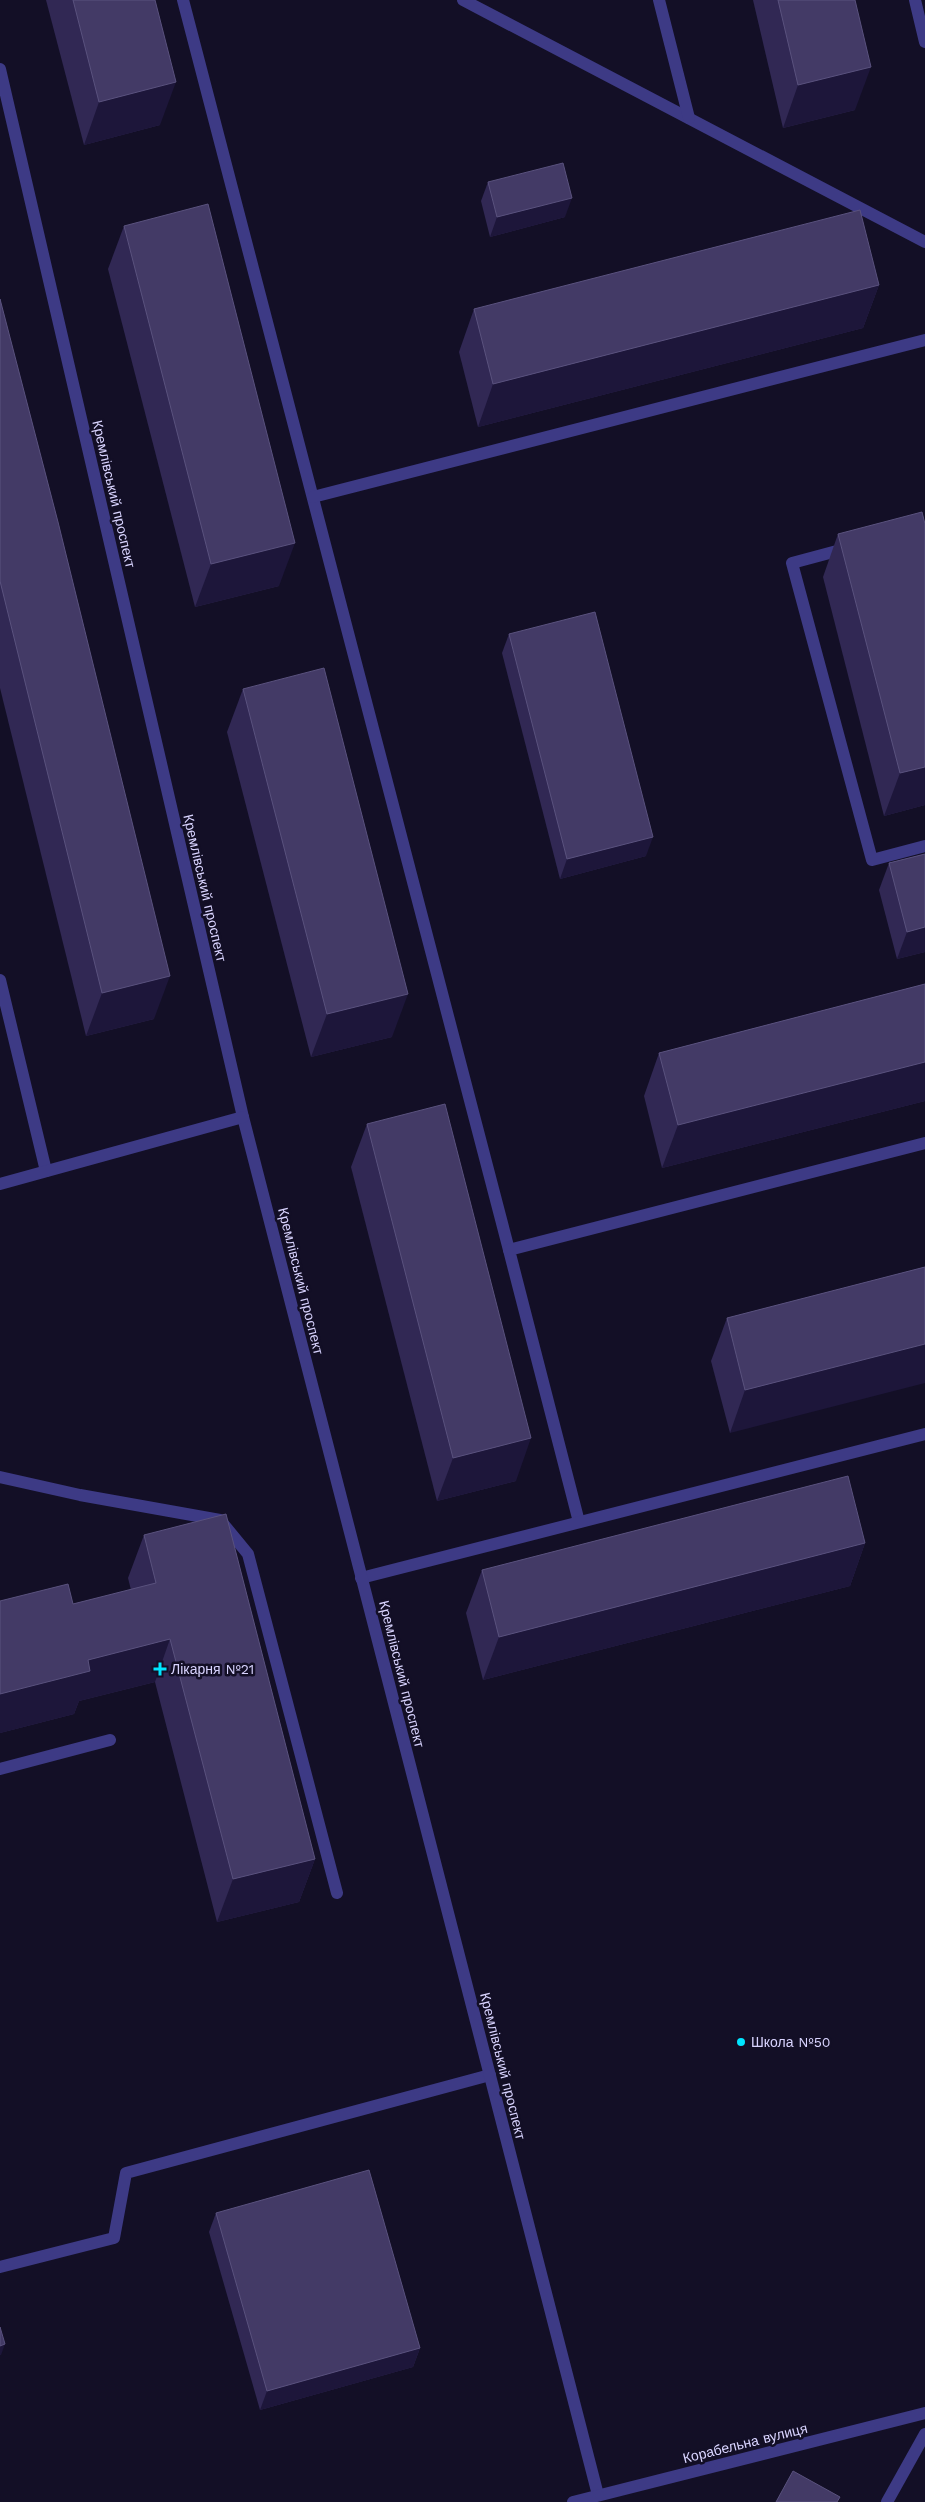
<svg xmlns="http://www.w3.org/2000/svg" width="925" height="2502" viewBox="0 0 925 2502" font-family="'Work Sans',sans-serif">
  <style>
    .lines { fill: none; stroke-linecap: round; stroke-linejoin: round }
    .service { stroke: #3d3a85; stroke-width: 12 }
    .minor { stroke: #3d3a85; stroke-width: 12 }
    .wall { fill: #312854 }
    .shaded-wall { fill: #1d163a }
    .building { fill: #433a66; stroke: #5a527e }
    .poi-dot { fill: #00e5ff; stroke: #130f26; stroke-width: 2 }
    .labels { text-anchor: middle; stroke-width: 5; stroke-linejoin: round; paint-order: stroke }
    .street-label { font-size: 14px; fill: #d9d4ff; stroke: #130f26 }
    .poi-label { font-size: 14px; fill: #d9d4ff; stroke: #130f26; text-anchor: start }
  </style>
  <rect width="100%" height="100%" fill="#130f26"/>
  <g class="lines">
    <g class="service">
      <path d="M183,0L509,1250"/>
      <path d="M463,0L925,242"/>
      <path d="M659,0L689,118"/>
      <path d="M915,0L925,42"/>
      <path d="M313,497L925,340"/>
      <path d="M848,548L792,563L872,860L925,846"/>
      <path d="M0,980L46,1171"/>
      <path d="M0,1477L80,1495L220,1520L248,1554L337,1893"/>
      <path d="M579,1522L509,1250L925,1143"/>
      <path d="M361,1578L925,1434"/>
      <path d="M0,1769L110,1740"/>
      <path d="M0,2267L114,2238L126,2173L490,2075"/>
    </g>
    <g class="minor">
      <path d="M0,69L243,1117L598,2495"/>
      <path d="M0,1184L243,1117"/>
      <path d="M573,2502L925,2413"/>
      <path d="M887,2502L925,2434"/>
    </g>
  </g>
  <g class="wall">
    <path d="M46,0H155L160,125L84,145Z"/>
    <path d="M753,0H855V110L783,128Z"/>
    <path d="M488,182L565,217L490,237L481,201Z"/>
    <path d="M124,226L279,586L195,607L108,269Z"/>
    <path d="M879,285L863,328L478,427L459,352L474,309Z"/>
    <path d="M0,299L154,1019L86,1036L0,688Z"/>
    <path d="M838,534L925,805L884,816L823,577Z"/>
    <path d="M509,634L646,856L560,879L502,653Z"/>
    <path d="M243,689L392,1037L311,1057L227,732Z"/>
    <path d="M925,854V952L897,959L879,890L889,863Z"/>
    <path d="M925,984V1101L662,1168L644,1096L659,1053Z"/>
    <path d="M367,1124L516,1481L437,1501L351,1167Z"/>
    <path d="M925,1267L730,1433L711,1361L727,1318Z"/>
    <path d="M144,1535L315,1859L299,1902L217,1922L155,1682L79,1701L74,1714L0,1733V1601L73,1604L131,1590L128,1578Z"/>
    <path d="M865,1543L850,1586L483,1680L466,1613L482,1570Z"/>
    <path d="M216,2213L420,2348L413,2367L260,2410L209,2232Z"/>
  </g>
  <g class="shaded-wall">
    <path d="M871,67L855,110L783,128L798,85Z"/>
    <path d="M176,82L160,125L84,145L99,102Z"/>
    <path d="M572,198L565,217L490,237L497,217Z"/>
    <path d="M879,285L863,328L478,427L493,384Z"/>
    <path d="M295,543L279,586L195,607L211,564Z"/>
    <path d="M925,767V805L884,816L900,773Z"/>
    <path d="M653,837L646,856L560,879L567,859Z"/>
    <path d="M925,927V952L897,959L907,932Z"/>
    <path d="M170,976L154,1019L86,1036L102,993Z"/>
    <path d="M408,994L392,1037L311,1057L327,1014Z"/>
    <path d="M925,1062V1101L662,1168L678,1125Z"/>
    <path d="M925,1344V1383L730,1433L745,1390Z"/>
    <path d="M531,1438L516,1481L437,1501L453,1458Z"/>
    <path d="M865,1543L850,1586L483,1680L499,1637Z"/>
    <path d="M170,1639L155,1682L79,1701L74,1714L0,1733V1694L88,1660Z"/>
    <path d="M315,1859L299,1902L217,1922L233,1879Z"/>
    <path d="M5,2344L1,2355H0V2346Z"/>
    <path d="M420,2348L413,2367L260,2410L267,2391Z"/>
  </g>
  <g class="building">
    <path d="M73,0H155L176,82L99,102Z"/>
    <path d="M778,0H855L871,67L798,85Z"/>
    <path d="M563,163L572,198L497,217L488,182Z"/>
    <path d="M208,204L295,543L211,564L124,226Z"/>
    <path d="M860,210L879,285L493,384L474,309Z"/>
    <path d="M0,299L58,522L170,976L102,993L0,581Z"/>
    <path d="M922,512L925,524V767L900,773L838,534Z"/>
    <path d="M595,612L653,837L567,859L509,634Z"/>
    <path d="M324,668L408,994L327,1014L243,689Z"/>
    <path d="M925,854V927L907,932L889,863Z"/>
    <path d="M925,984V1062L678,1125L659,1053Z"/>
    <path d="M445,1104L531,1438L453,1458L367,1124Z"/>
    <path d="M925,1267V1344L745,1390L727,1318Z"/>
    <path d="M848,1476L865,1543L499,1637L482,1570Z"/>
    <path d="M226,1514L315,1859L233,1879L170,1639L88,1660L90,1671L0,1694V1601L68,1584L73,1604L156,1583L144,1535Z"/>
    <path d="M369,2170L420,2348L267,2391L216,2213Z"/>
    <path d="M0,2327L5,2344L0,2346Z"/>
    <path d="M793,2471L840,2497L837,2502H776Z"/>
  </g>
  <g class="poi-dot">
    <path d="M157.5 1661.5h5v5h5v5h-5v5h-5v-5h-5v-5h5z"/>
    <circle cx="741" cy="2042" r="5"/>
  </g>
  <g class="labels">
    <g class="street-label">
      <text transform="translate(114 494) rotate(77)" y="5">Кремлівський проспект</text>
      <text transform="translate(205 888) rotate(77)" y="5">Кремлівський проспект</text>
      <text transform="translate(301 1281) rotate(76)" y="5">Кремлівський проспект</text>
      <text transform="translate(402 1674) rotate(76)" y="5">Кремлівський проспект</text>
      <text transform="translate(503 2066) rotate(76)" y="5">Кремлівський проспект</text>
      <text transform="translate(745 2443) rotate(-14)" y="5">Корабельна вулиця</text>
    </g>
    <g class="poi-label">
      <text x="171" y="1674">Лікарня №21</text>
      <text x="751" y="2047">Школа №50</text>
    </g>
  </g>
</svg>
